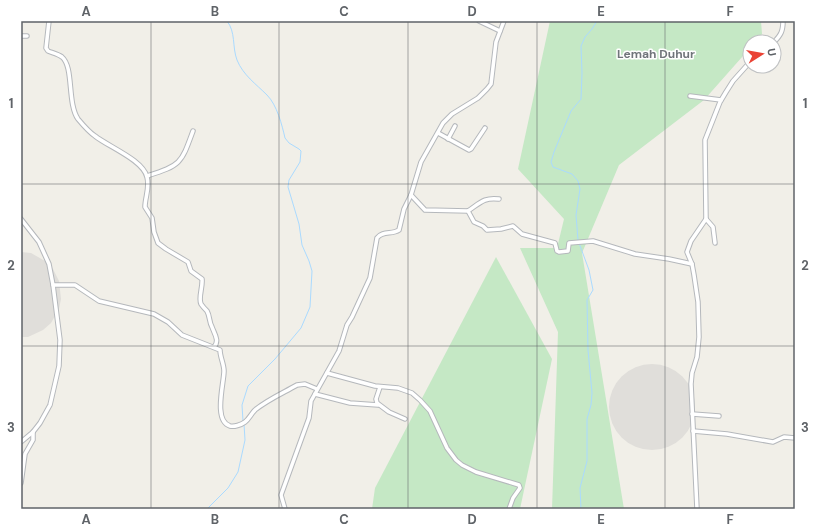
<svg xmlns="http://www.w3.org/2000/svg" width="816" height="530" viewBox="0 0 816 530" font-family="'DM Sans',sans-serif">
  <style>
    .industrial { fill: #e0deda }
    .green { fill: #c5e8c5 }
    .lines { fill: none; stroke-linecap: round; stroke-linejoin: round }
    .stream { stroke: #aadaff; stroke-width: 1 }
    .street-casing { stroke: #b5b8bc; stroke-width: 5.5 }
    .street { stroke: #fff; stroke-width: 3.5 }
    .grid { fill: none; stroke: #5f6368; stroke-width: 1; stroke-opacity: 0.55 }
    .labels { text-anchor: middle; stroke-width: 3; stroke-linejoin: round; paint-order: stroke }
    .quarter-label { font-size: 12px; font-weight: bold; fill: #70757a; stroke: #fff }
    .neatline { fill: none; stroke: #5f6368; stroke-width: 1.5 }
    .grid-label { font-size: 13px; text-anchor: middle; font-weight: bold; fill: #5f6368 }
  </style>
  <rect width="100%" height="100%" fill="#f1efe8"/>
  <g class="industrial">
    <path d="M21,252L31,253L45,261L53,269L59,281L61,299L59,309L51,323L43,330L28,337H21Z"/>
    <circle cx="652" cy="407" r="43"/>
  </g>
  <g class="green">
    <path d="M550,21H761L762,34L755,42H750V48L704,100L619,165L582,253L624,509H552L558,332L520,248H557L564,219L518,169Z"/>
    <path d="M496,257L552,359L520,509H372L375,488Z"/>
  </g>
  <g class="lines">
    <g class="stream">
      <path d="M227,21C236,32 232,47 237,60C243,75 256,84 267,95C277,105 282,125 285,138L289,143L299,149L301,151L300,162L289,180L288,187L299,224L302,245L309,261L312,271L310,307L301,328L275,359L248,386L242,405L243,421"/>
      <path d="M578,240L576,215L580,189L578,181L572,174L553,167L551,162L554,152L571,111L581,99L582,73L581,46L585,37L592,29L597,21"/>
      <path d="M579,243L589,270L593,290L587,300L588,350L592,393L591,405L587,419V461L580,488L581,509"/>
      <path d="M207,509L228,488L238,472L245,440L244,424"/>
    </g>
    <defs>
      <g id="street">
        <path d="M49,21L46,48L48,51C53,53 58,54 62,57C74,67 67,103 78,119C83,125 89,132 95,136C109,147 143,160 147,177C150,188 145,197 145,207L152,218L154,232L158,243L166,249L188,262L191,271L202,279C203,287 198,298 201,304C203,307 205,309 207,311C210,316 209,322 212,327C214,333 220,341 214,347"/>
        <path d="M479,21L500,31"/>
        <path d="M21,36H27"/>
        <path d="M774,42C781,35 783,31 783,21"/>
        <path d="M690,96L721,100"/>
        <path d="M438,133L469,150L471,149L485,128"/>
        <path d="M448,139L455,126"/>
        <path d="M147,176C181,165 181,164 193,131"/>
        <path d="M411,195L425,210L468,211L474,222L483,226L487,230L501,229L513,226L522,234L555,243L557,251L559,252L568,251L569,243L593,241L635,254L669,259L692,264"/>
        <path d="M468,211C480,203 484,197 499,199"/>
        <path d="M21,219L39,242L49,264L53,285L60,340L59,366L50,405L40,423L33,432L21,442"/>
        <path d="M706,219L713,227L715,243"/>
        <path d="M53,285H75L99,301L154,314L168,322L182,335L220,350C220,357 224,364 224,371C224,383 213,421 230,426C234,427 241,425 245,422C249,419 251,414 255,410C267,400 283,393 297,385L305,384L317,389"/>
        <path d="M327,373L375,386L398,388L412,393L420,400L430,411L447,448L456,460L462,465L476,472L519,485L520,488L513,498L509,509"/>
        <path d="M380,387L376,399L377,403L389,412L405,419"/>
        <path d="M315,394L350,403L378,405"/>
        <path d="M692,414L719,416"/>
        <path d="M693,431L727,434L773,442L784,437L795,438"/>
        <path d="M21,483L25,454L33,440V432"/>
        <path d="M285,509L281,495L309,418L311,401L339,351L347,325L352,317L370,278L377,238C383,230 392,235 399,230L404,209L411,195L421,162L443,123L452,114L478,98L487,89L491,84L496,42L504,21"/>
        <path d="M697,509L691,384L692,373L697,357L699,337L698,302L694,275L692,264L687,252L691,241L706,219L705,140L720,102L726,92L733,81L750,62"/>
      </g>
    </defs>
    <use href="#street" class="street-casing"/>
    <use href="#street" class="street"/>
  </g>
  <path class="grid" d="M151,21V509M279,21V509M408,21V509M537,21V509M665,21V509M21,184H795M21,346H795"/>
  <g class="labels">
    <g class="quarter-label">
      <text x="656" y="58">Lemah Duhur</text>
    </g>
  </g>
  <rect width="816" height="530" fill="none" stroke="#ffffff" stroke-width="44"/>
  <g transform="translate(762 54) rotate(79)"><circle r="19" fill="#ffffff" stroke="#bfc1c3"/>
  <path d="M0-3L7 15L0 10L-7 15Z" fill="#ea4335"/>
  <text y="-6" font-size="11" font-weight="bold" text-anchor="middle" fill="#5f6368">U</text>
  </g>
  <rect x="22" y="22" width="772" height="486" class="neatline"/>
  <g class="grid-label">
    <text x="86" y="16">A</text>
    <text x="215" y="16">B</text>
    <text x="344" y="16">C</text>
    <text x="472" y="16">D</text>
    <text x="601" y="16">E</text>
    <text x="730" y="16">F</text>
    <text x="11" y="108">1</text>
    <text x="805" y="108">1</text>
    <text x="11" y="270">2</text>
    <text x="805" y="270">2</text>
    <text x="11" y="432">3</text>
    <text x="805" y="432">3</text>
    <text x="86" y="524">A</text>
    <text x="215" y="524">B</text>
    <text x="344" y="524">C</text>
    <text x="472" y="524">D</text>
    <text x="601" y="524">E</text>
    <text x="730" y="524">F</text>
  </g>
</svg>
